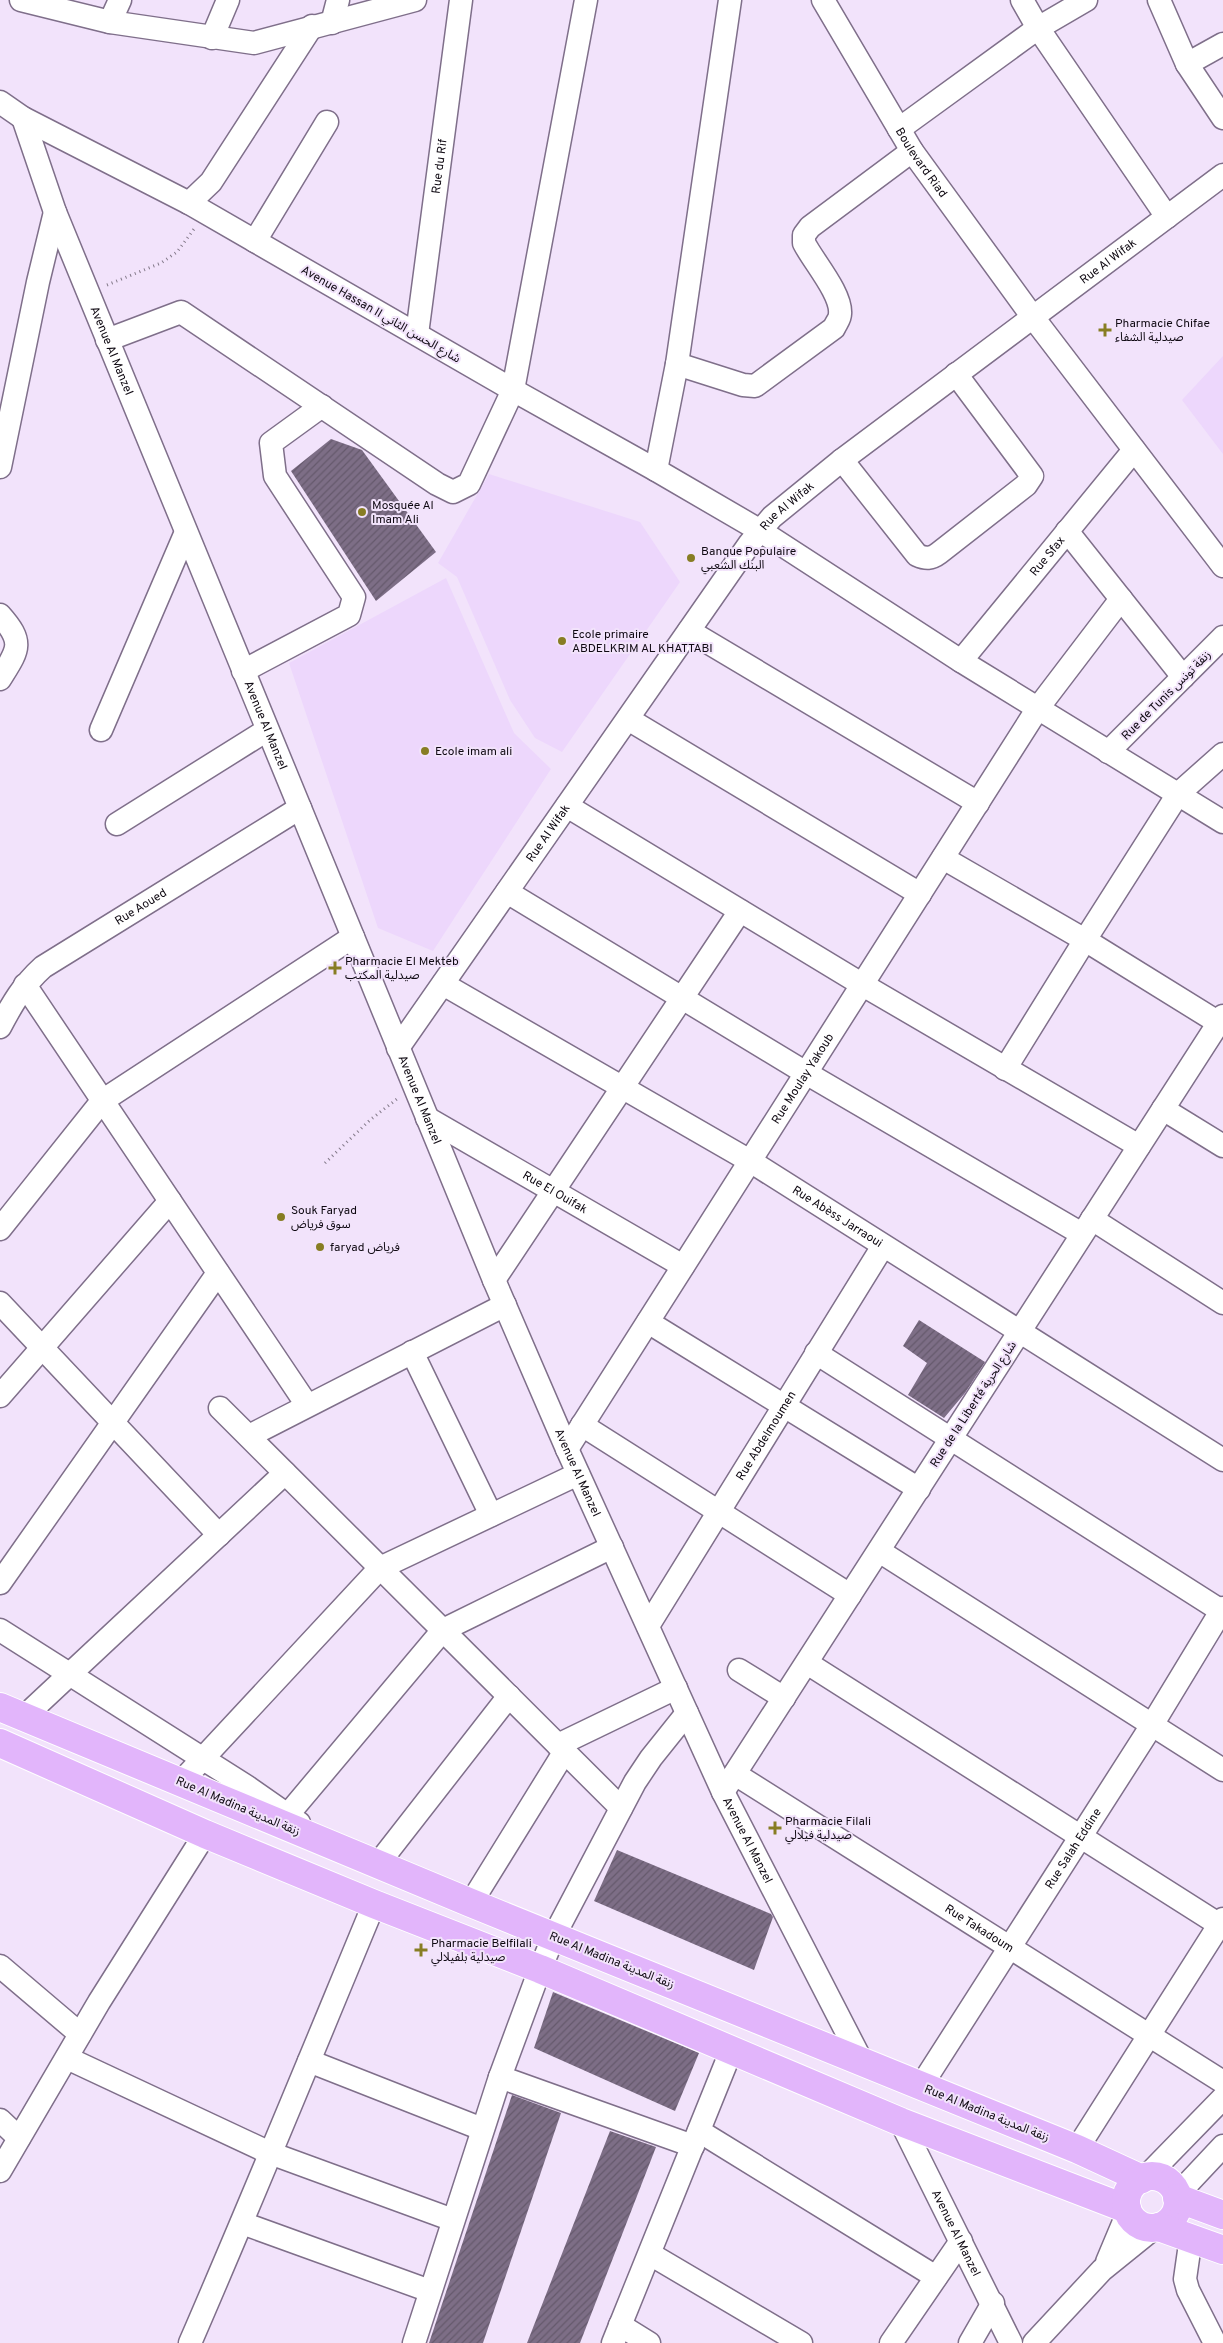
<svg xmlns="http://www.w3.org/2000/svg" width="1223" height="2343" viewBox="0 0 1223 2343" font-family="Overpass,'Noto Sans Arabic',sans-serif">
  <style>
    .built { fill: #edd7fc }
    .building { fill: url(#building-hatch) }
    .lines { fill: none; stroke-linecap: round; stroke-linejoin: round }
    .minor-casing { stroke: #7f6f8a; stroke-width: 25 }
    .major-casing { stroke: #fff; stroke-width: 30 }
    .path { stroke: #837989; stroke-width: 3; stroke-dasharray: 1 4; stroke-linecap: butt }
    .minor { stroke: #fff; stroke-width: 22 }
    .major { stroke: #e2b5fb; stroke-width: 28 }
    .poi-dot { fill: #877d23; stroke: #f2e3fb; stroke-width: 2 }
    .labels { text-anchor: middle; stroke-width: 4; stroke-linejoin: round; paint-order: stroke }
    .street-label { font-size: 12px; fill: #0f0912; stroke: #f2e3fb }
    .poi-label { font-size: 12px; fill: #0f0912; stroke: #f2e3fb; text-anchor: start }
  </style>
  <defs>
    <pattern id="building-hatch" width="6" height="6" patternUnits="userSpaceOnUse" patternTransform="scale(1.25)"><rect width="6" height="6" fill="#7d6e86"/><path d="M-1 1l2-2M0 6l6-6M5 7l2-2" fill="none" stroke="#65596c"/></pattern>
  </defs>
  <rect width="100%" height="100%" fill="#f2e3fb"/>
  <g class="built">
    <path d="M1223,356V454L1182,400Z"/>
    <path d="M489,474L640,522L680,582L562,752L535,738L510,700L457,577L438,563Z"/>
    <path d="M446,578L514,733L551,769L433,951L378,928L289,663Z"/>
  </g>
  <g class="building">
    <path d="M331,439L362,450L436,552L376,601L291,471Z"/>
    <path d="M919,1320L985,1362L965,1393L944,1418L908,1395L927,1363L903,1346Z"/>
    <path d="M617,1850L771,1914L773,1917L754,1970L594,1901Z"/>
    <path d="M553,1992L699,2053L675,2111L534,2048Z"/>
    <path d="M512,2095L561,2113L483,2343H429Z"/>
    <path d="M610,2131L656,2147L580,2343H527Z"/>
  </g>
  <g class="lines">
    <defs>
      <g id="minor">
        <path d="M21,0L110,22L254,43L415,0"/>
        <path id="s1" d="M823,0L912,151L1032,316L1223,566"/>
        <path d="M1022,0L1038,28L1167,217"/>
        <path d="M1159,0L1187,64L1223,118"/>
        <path d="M110,22L120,0"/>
        <path d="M332,23L338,0"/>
        <path d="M212,38L228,0"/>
        <path d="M1187,64L1223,44"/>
        <path d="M0,102L23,118L189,203L513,390L656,470L759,530L961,661L1223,822"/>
        <path id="s2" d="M23,118L55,212L494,1280L567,1449L723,1792L862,2062"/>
        <path d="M899,129L1038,28L1086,0"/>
        <path d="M189,203L211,182L312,26"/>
        <path d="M255,241L327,122"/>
        <path id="s3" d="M417,334L461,0"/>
        <path d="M107,340L181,312L437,484L453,492L469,484L513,390L586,0"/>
        <path d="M677,364L743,385L755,386L834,328C836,323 840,319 840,314C842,294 813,261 804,243V235L810,227L912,151"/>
        <path d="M842,460L917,555C926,559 931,559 939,553L1026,485L1032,476L956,374"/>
        <path d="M0,467L38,282L55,212"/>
        <path d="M656,470L677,364L730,0"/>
        <path d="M1067,531L1183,677"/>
        <path d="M0,615C25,643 18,650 0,679"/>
        <path d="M689,631L978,803"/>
        <path id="s4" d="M961,661L1134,450"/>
        <path d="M243,671L349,615L354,597L275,476L271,443L322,406"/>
        <path d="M628,719L920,894"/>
        <path d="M101,730L186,532"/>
        <path d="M1108,752L1223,637"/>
        <path d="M567,806L863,985L1139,1146"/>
        <path d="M117,824L267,730"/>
        <path d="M943,858L1085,940L1219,1023"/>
        <path d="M507,892L806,1073L1082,1234"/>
        <path id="s5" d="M443,984L750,1161L1223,1460"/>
        <path d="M25,985L307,1405"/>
        <path id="s6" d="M0,1027C12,1004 23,985 43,967L300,808"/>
        <path id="s7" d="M398,1048L750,543L772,517L842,460L1223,175"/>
        <path d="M1005,1069L1085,940L1178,794L1223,754"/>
        <path d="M1163,1109L1223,1146"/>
        <path id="s8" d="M427,1118L683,1266"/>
        <path d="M1092,1219L1223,1303"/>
        <path d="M0,1229L102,1101L353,937"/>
        <path d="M494,1280L740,911"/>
        <path d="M0,1303L219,1535"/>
        <path d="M648,1322L919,1489"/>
        <path d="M412,1352L491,1515"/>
        <path d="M816,1353L1223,1612"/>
        <path d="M0,1396L170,1201"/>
        <path d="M220,1408L621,1808"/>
        <path d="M582,1425L850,1595"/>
        <path d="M249,1436L505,1305"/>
        <path id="s9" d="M567,1449L1038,708L1121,599"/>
        <path d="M879,1551L1223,1770"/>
        <path d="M0,1583L218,1273"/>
        <path id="s10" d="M648,1626L883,1246"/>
        <path d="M0,1630L246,1786L299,1823"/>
        <path d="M807,1663L1223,1927"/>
        <path d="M739,1670L784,1698"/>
        <path d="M24,1717L285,1473"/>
        <path d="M558,1745L676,1688"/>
        <path id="s11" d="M735,1774L1223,2082"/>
        <path d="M181,1782L380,1568L578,1474"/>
        <path d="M723,1792L1223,1016"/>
        <path d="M280,1824L443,1630L612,1547"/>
        <path d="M378,1864L509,1696"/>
        <path d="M471,1903L565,1751"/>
        <path d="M0,1966L80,2034"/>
        <path d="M67,2058L270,2153L453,2220"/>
        <path d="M309,2061L482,2129"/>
        <path d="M500,2077L693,2146"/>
        <path id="s12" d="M921,2086L1152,1725L1223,1608"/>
        <path d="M0,2120L19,2138"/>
        <path id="s13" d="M901,2122L1011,2343"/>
        <path d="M699,2131L936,2277"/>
        <path d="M1077,2149L1223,1919"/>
        <path d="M0,2171L99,2002L205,1834"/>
        <path d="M1146,2177L1223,2098"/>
        <path d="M1177,2195L1223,2146"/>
        <path d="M242,2223L430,2291"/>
        <path d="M1191,2237L1185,2279L1188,2290L1215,2343"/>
        <path d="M650,2254L801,2343"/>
        <path d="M1107,2262L1128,2212"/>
        <path d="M620,2325L649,2343"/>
        <path d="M190,2343C253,2198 313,2051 374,1904"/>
        <path d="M414,2343L500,2077L540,1969L554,1936L635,1782L651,1758L687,1713"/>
        <path d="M613,2343L731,2051"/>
        <path d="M891,2343L961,2241"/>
        <path d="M970,2343L993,2303"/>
        <path d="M1034,2343L1102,2270L1154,2228"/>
      </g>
      <g id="major">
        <path d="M0,1707L471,1903L1077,2149L1142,2179"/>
        <path d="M0,1743L205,1834L374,1904L540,1969L901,2122L1127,2209"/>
        <circle cx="1152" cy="2202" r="26"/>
        <path d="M1177,2198L1223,2215"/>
        <path d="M1159,2227L1223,2250"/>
      </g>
    </defs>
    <use href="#minor" class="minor-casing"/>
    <use href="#major" class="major-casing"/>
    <g class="path">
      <path d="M107,285L161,263L177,252L194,229"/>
      <path d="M325,1163L370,1120L397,1099"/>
    </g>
    <use href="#minor" class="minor"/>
    <use href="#major" class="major"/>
  </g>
  <g class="poi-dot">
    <path d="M1102.5 322.5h5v5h5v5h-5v5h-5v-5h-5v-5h5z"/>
    <circle cx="362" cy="512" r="5"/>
    <circle cx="691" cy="558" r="5"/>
    <circle cx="562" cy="641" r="5"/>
    <circle cx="425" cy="751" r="5"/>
    <path d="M332.5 960.5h5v5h5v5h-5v5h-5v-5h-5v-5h5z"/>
    <circle cx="281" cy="1217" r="5"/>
    <circle cx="320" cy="1247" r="5"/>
    <path d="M772.5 1820.5h5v5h5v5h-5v5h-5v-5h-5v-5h5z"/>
    <path d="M418.5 1942.5h5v5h5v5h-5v5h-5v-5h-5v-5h5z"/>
  </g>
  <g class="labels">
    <g class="street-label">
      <text dy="4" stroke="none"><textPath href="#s1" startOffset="190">Boulevard Riad</textPath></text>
      <text dy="4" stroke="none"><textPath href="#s3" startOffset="169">Rue du Rif</textPath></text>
      <text dy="4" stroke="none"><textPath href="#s7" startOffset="1072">Rue Al Wifak</textPath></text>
      <text transform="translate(381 314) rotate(30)" y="4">Avenue Hassan II شارع الحسن الثاني</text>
      <text dy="4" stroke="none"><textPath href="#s2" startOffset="249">Avenue Al Manzel</textPath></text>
      <text dy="4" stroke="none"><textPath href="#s7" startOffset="668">Rue Al Wifak</textPath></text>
      <text dy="4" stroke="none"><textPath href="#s4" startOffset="136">Rue Sfax</textPath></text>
      <text transform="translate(1166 695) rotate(-45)" y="4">Rue de Tunis زنقة تونس</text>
      <text dy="4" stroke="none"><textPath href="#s2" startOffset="654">Avenue Al Manzel</textPath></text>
      <text dy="4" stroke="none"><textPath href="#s7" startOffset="262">Rue Al Wifak</textPath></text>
      <text dy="4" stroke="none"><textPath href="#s6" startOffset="189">Rue Aoued</textPath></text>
      <text dy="4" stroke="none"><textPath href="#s9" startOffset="439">Rue Moulay Yakoub</textPath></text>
      <text dy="4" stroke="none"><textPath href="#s2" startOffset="1059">Avenue Al Manzel</textPath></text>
      <text dy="4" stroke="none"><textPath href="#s8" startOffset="148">Rue El Ouifak</textPath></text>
      <text dy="4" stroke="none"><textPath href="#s5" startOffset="458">Rue Abèss Jarraoui</textPath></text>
      <text transform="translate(973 1404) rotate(-57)" y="4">Rue de la Liberté شارع الحرية</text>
      <text dy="4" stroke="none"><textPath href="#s10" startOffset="224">Rue Abdelmoumen</textPath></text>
      <text dy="4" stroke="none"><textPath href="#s2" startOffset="1464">Avenue Al Manzel</textPath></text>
      <text transform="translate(238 1806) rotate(23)" y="4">Rue Al Madina زنقة المدينة</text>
      <text dy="4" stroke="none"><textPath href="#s2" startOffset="1869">Avenue Al Manzel</textPath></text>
      <text dy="4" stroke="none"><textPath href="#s12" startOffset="282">Rue Salah Eddine</textPath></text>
      <text dy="4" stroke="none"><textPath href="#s11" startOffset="289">Rue Takadoum</textPath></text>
      <text transform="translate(612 1960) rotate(22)" y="4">Rue Al Madina زنقة المدينة</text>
      <text transform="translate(987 2113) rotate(22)" y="4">Rue Al Madina زنقة المدينة</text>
      <text dy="4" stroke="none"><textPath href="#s13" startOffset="124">Avenue Al Manzel</textPath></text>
    </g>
    <g class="poi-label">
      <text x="1115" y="327">Pharmacie Chifae<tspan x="1115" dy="14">صيدلية الشفاء</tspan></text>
      <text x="372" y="509">Mosquée Al<tspan x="372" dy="14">Imam Ali</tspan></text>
      <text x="701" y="555">Banque Populaire<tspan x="701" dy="14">البنك الشعبي</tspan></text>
      <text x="572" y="638">Ecole primaire<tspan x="572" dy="14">ABDELKRIM AL KHATTABI</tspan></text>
      <text x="435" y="755">Ecole imam ali</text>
      <text x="345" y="965">Pharmacie El Mekteb<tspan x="345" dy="14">صيدلية المكتب</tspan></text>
      <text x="291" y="1214">Souk Faryad<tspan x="291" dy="14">سوق فرياض</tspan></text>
      <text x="330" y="1251">faryad فرياض</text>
      <text x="785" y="1825">Pharmacie Filali<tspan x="785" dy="14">صيدلية فيلالي</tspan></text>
      <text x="431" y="1947">Pharmacie Belfilali<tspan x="431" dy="14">صيدلية بلفيلالي</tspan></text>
    </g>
  </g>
</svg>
